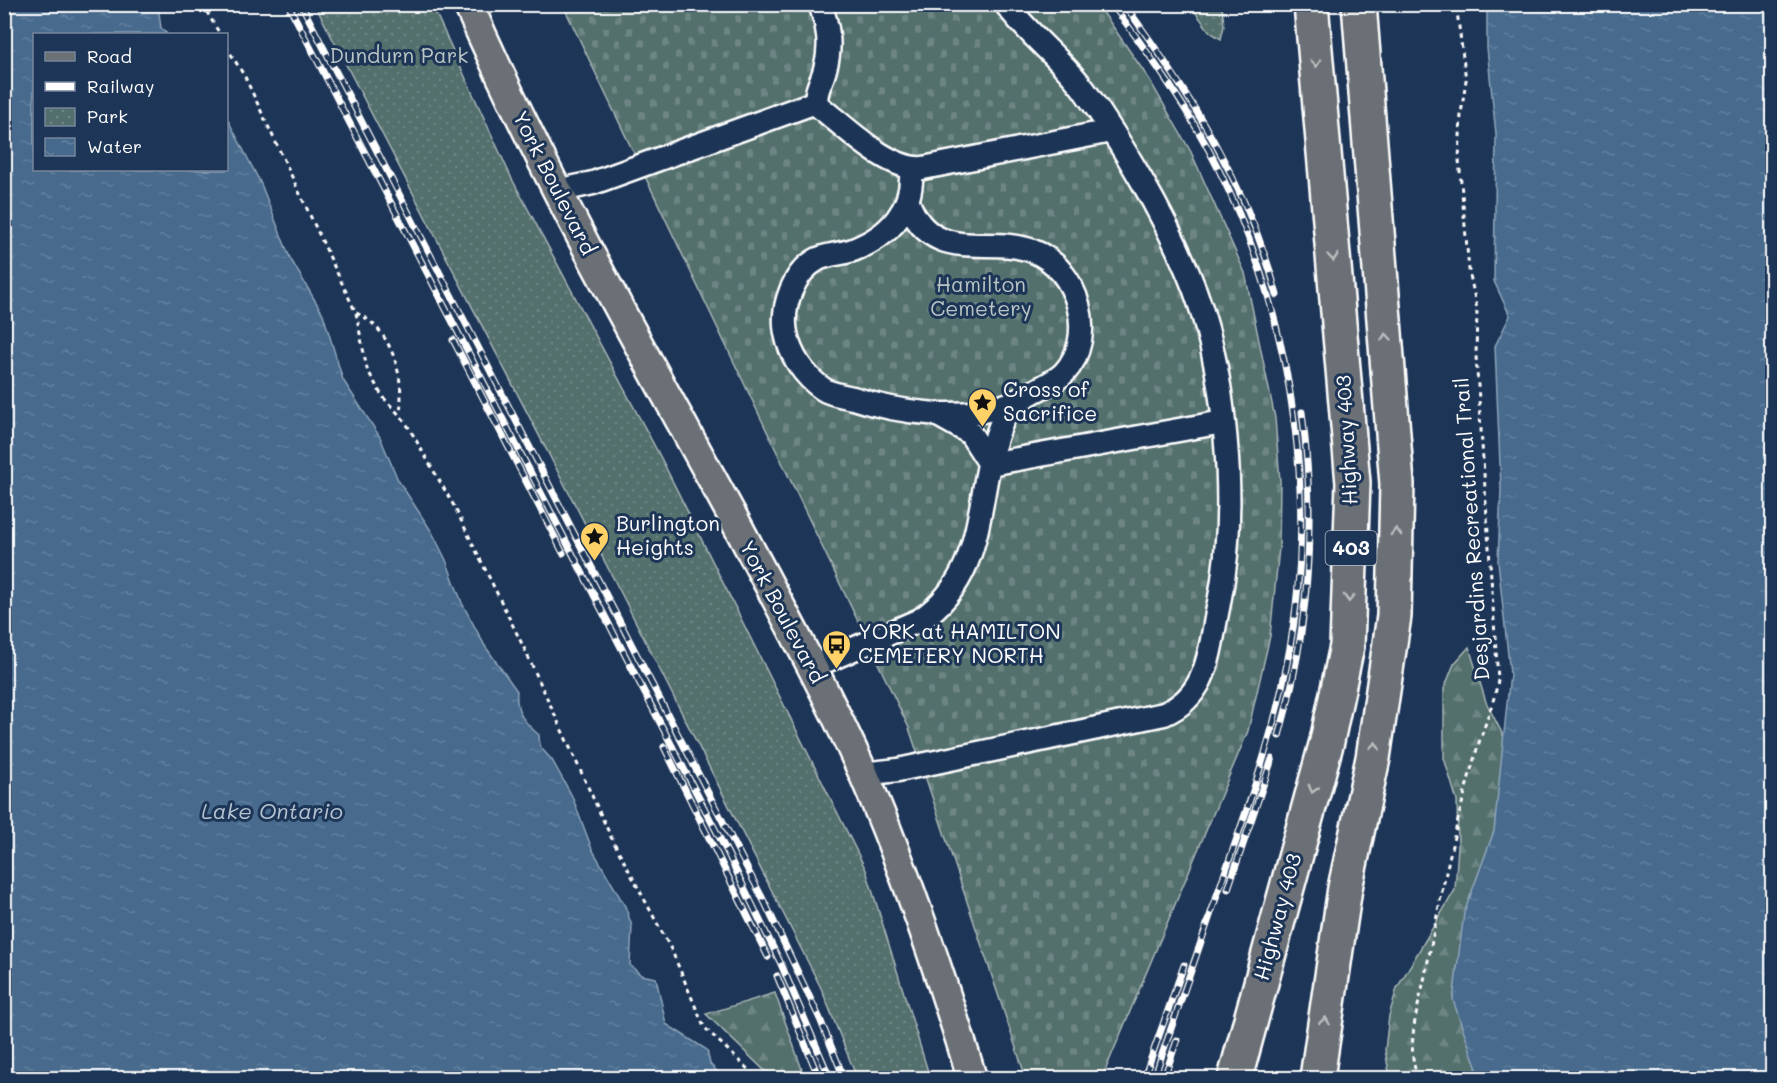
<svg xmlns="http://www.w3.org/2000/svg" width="1777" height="1083" viewBox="0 0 1777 1083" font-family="Mali,sans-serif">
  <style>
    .forest { fill: url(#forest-firs); stroke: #a9b7b6; stroke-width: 1.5 }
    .cemetery { fill: url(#cemetery-stones); stroke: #a9b7b6; stroke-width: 1.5 }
    .park { fill: url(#park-dots); stroke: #a9b7b6; stroke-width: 1.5 }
    .water { fill: url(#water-ripples); stroke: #90a6bb; stroke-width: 1.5 }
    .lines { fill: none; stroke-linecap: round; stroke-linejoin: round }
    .minor-casing { stroke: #fff; stroke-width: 27 }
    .major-casing { stroke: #fff; stroke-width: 33 }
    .highway-casing { stroke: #fff; stroke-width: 38 }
    .path { stroke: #fff; stroke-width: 3; stroke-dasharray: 4.5 4.5; stroke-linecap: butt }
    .minor { stroke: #1d3557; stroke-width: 22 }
    .major { stroke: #6b7074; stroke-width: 28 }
    .highway { stroke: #6b7074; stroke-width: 33 }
    .rail-casing { stroke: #fff; stroke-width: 7 }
    .rail { stroke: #1d3557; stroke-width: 4.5; stroke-dasharray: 14; stroke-linecap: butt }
    .oneway { stroke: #bcbfc0 }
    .labels { text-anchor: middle; stroke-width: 6; stroke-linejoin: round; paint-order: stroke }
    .shield { fill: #1d3557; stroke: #bbc2cd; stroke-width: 1.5 }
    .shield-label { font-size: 20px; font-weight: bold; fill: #fff }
    .park-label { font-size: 21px; fill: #bac5c5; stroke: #1d3557 }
    .street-label { font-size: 21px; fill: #fff; stroke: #1d3557 }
    .poi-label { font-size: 21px; fill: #fff; stroke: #1d3557; text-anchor: start }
    .water-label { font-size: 22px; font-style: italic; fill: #b5c3d1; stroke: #1d3557 }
  </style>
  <defs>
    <pattern id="forest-firs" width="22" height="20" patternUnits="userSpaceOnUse" patternTransform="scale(1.5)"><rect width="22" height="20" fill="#536f6d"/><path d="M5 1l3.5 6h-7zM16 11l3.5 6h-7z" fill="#6d8583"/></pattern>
    <pattern id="cemetery-stones" width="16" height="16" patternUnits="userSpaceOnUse" patternTransform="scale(1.5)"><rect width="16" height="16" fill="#536f6d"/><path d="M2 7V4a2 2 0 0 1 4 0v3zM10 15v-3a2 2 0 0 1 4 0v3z" fill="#6d8583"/></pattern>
    <pattern id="park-dots" width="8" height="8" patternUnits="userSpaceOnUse" patternTransform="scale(1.5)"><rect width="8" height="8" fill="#536f6d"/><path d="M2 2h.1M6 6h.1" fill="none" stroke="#6d8583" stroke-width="1.8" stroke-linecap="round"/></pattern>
    <pattern id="water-ripples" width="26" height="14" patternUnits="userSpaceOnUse" patternTransform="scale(1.5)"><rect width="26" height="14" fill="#466a8d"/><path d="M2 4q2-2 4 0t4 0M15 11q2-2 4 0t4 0" fill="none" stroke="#62809e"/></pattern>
  </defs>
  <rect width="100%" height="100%" fill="#1d3557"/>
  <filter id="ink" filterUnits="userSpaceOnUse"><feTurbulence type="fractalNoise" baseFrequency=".0167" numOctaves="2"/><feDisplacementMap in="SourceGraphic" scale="12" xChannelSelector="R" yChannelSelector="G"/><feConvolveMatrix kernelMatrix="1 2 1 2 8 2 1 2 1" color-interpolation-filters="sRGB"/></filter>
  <g filter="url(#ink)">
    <g class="forest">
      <path d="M1469,647L1486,702L1506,741L1481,1078H1390L1385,1050L1389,1016L1397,988L1455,890L1458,846L1457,801L1444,758V689L1454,664Z"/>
      <path d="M775,993L805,1078H768L767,1073L706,1014Z"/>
    </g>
    <path class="cemetery" d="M563,5H1098L1149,79L1191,152L1245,273L1275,418L1280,481L1279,548L1270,636L1248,731L1102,1078H1026L909,728Z"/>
    <g class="park">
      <path d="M315,5H432L512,179L661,458L866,870L930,1078H857L821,988L621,593Z"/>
      <path d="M1190,5H1222L1224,26L1221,39L1210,32Z"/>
    </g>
    <g class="water">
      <path d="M5,4L158,5L161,28L167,34H34V170H226L227,118L261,184L290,258L323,314L343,380L380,437L398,480L432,532L446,560L462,603L485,646L517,691C515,712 524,722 539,735L540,747L552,760L572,796L592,849L625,906L632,926L630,965L641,975L656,978L666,1024L707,1050L710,1064L723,1078H5Z"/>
      <path d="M1487,5H1772V1078H1480L1453,1000L1464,913L1494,831L1510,674L1498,561L1501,489L1495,346L1510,316L1494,281L1496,134L1487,48Z"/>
    </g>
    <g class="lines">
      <defs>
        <g id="minor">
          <path d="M820,4C828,26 832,46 825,69C822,82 814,91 817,105C845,126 888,171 923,168L1111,131"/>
          <path d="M557,191L593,183L816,102"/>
          <path d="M908,202C932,266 988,234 1033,251C1078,268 1098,337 1064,373C1057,380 1046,385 1037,390C1028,394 1019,401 1009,404C962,422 899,413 853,398C844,396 830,394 823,389C804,376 790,355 786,333C781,307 793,272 818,259C829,254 842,254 853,250C890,236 914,209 911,169"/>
          <path d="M936,414L970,433L990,464"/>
          <path d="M990,464L1223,422"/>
          <path d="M812,667L920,620C998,568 969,474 1011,404"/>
          <path d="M863,774L898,770L1164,714C1209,695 1209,651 1218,608C1239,510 1227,364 1188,273C1164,215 1122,143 1085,91C1063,60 1029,36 1006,4"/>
        </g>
        <path id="major" d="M468,4C546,181 642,350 734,519C779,604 825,688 864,775C907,874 941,976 972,1078"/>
        <g id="highway">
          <path d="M1235,1078L1327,741L1347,646L1353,483L1311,4"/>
          <path d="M1317,1078L1345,888L1373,758L1394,616L1397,484L1359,4"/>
        </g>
      </defs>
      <use href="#minor" class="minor-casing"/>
      <use href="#major" class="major-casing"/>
      <use href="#highway" class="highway-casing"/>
      <g class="path">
        <path d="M202,4L220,34"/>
        <path d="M226,46L245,77L356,313L367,369L382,396L405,421L454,506L525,650L611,837L672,951L704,1027L757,1078"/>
        <path d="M356,313C391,327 405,377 400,413"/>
        <path d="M1418,1078C1405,1046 1418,1008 1425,976C1440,900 1455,823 1477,749C1484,726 1494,704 1498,680L1476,356L1477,309L1469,270L1459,160L1461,114L1466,80L1456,4"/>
      </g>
      <use href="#minor" class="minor"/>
      <use href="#major" class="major"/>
      <use href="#highway" class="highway"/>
      <defs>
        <g id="rail">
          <path d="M288,4L727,852L781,964L830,1078"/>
          <path d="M301,4L766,905L820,1019L844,1078"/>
          <path d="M1112,4C1151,57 1189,109 1218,168C1296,326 1322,514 1282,687C1268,752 1245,815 1223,878C1200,945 1177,1012 1154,1078"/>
          <path d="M1124,4C1190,94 1248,186 1277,295"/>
          <path d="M453,340L563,553"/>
          <path d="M1279,736C1309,631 1316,520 1302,412"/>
          <path d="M664,747L768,957"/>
          <path d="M1228,889L1272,759"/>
          <path d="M777,976L819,1078"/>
          <path d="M1144,1078L1184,965"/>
          <path d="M1164,1078L1177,1040"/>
        </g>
      </defs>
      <use href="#rail" class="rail-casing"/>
      <use href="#rail" class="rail"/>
    </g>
    <defs><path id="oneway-chevron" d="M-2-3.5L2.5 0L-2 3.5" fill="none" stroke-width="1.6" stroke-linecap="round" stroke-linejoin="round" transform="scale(1.5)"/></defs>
    <g class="oneway">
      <use href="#oneway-chevron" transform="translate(1316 63) rotate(85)"/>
      <use href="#oneway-chevron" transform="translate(1333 257) rotate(85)"/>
      <use href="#oneway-chevron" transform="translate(1386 337) rotate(-95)"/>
      <use href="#oneway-chevron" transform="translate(1396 532) rotate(-89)"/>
      <use href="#oneway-chevron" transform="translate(1349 598) rotate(92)"/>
      <use href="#oneway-chevron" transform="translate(1375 746) rotate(-82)"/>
      <use href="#oneway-chevron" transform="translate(1313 789) rotate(105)"/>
      <use href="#oneway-chevron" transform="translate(1325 1021) rotate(-81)"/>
    </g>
  </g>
  <defs>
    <symbol id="sight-pin" viewBox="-11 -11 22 30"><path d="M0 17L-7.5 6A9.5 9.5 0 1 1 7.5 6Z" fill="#ffd166" stroke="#1d3557"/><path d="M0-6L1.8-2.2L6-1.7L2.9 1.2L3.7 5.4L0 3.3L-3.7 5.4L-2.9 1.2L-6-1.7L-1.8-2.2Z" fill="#111"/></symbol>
    <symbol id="bus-pin" viewBox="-11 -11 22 30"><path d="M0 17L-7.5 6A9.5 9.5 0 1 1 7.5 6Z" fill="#ffd166" stroke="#1d3557"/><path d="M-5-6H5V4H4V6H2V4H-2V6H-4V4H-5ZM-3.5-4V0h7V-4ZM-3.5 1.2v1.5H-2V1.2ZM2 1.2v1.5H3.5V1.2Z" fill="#111"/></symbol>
  </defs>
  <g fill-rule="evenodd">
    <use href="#sight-pin" x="966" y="386" width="33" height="45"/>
    <use href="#sight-pin" x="578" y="520" width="33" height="45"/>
    <use href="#bus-pin" x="820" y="628" width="33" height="45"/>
  </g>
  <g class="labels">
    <rect class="shield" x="1325.5" y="531" width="51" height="34" rx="4.5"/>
    <g class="shield-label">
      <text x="1351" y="555">403</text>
    </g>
    <g class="park-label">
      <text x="399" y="63">Dundurn Park</text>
      <text x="981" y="292">Hamilton<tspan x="981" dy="24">Cemetery</tspan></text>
    </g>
    <g class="street-label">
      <text transform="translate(554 183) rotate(63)" y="7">York Boulevard</text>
      <text transform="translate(1347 440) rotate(-93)" y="7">Highway 403</text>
      <text transform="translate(1472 529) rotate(-94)" y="7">Desjardins Recreational Trail</text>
      <text transform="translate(782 612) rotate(62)" y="7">York Boulevard</text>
      <text transform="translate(1278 917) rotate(-75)" y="7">Highway 403</text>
    </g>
    <g class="poi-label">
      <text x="1003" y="397">Cross of<tspan x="1003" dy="24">Sacrifice</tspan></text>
      <text x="616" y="531">Burlington<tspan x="616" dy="24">Heights</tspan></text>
      <text x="858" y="639">YORK at HAMILTON<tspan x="858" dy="24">CEMETERY NORTH</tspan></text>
    </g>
    <g class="water-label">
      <text x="272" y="819">Lake Ontario</text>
    </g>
  </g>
  <rect width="1777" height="1083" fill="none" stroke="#1d3557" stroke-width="24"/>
  <rect x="12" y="12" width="1753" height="1059" fill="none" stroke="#fff" stroke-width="2" filter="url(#ink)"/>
  <rect x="33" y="33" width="195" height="138" fill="#1d3557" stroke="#77869a" stroke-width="1.5"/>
  <rect x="45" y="52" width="30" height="9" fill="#6b7074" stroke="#77869a" stroke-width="1.5"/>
  <text x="87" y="63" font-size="18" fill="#ffffff">Road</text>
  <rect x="45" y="82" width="30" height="9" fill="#ffffff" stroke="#77869a" stroke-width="1.5"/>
  <text x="87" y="93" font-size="18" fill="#ffffff">Railway</text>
  <rect x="45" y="108" width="30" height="18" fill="url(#park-dots)" stroke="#77869a" stroke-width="1.5"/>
  <text x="87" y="123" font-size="18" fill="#ffffff">Park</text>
  <rect x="45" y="138" width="30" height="18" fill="url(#water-ripples)" stroke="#77869a" stroke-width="1.5"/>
  <text x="87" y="153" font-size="18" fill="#ffffff">Water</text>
</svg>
